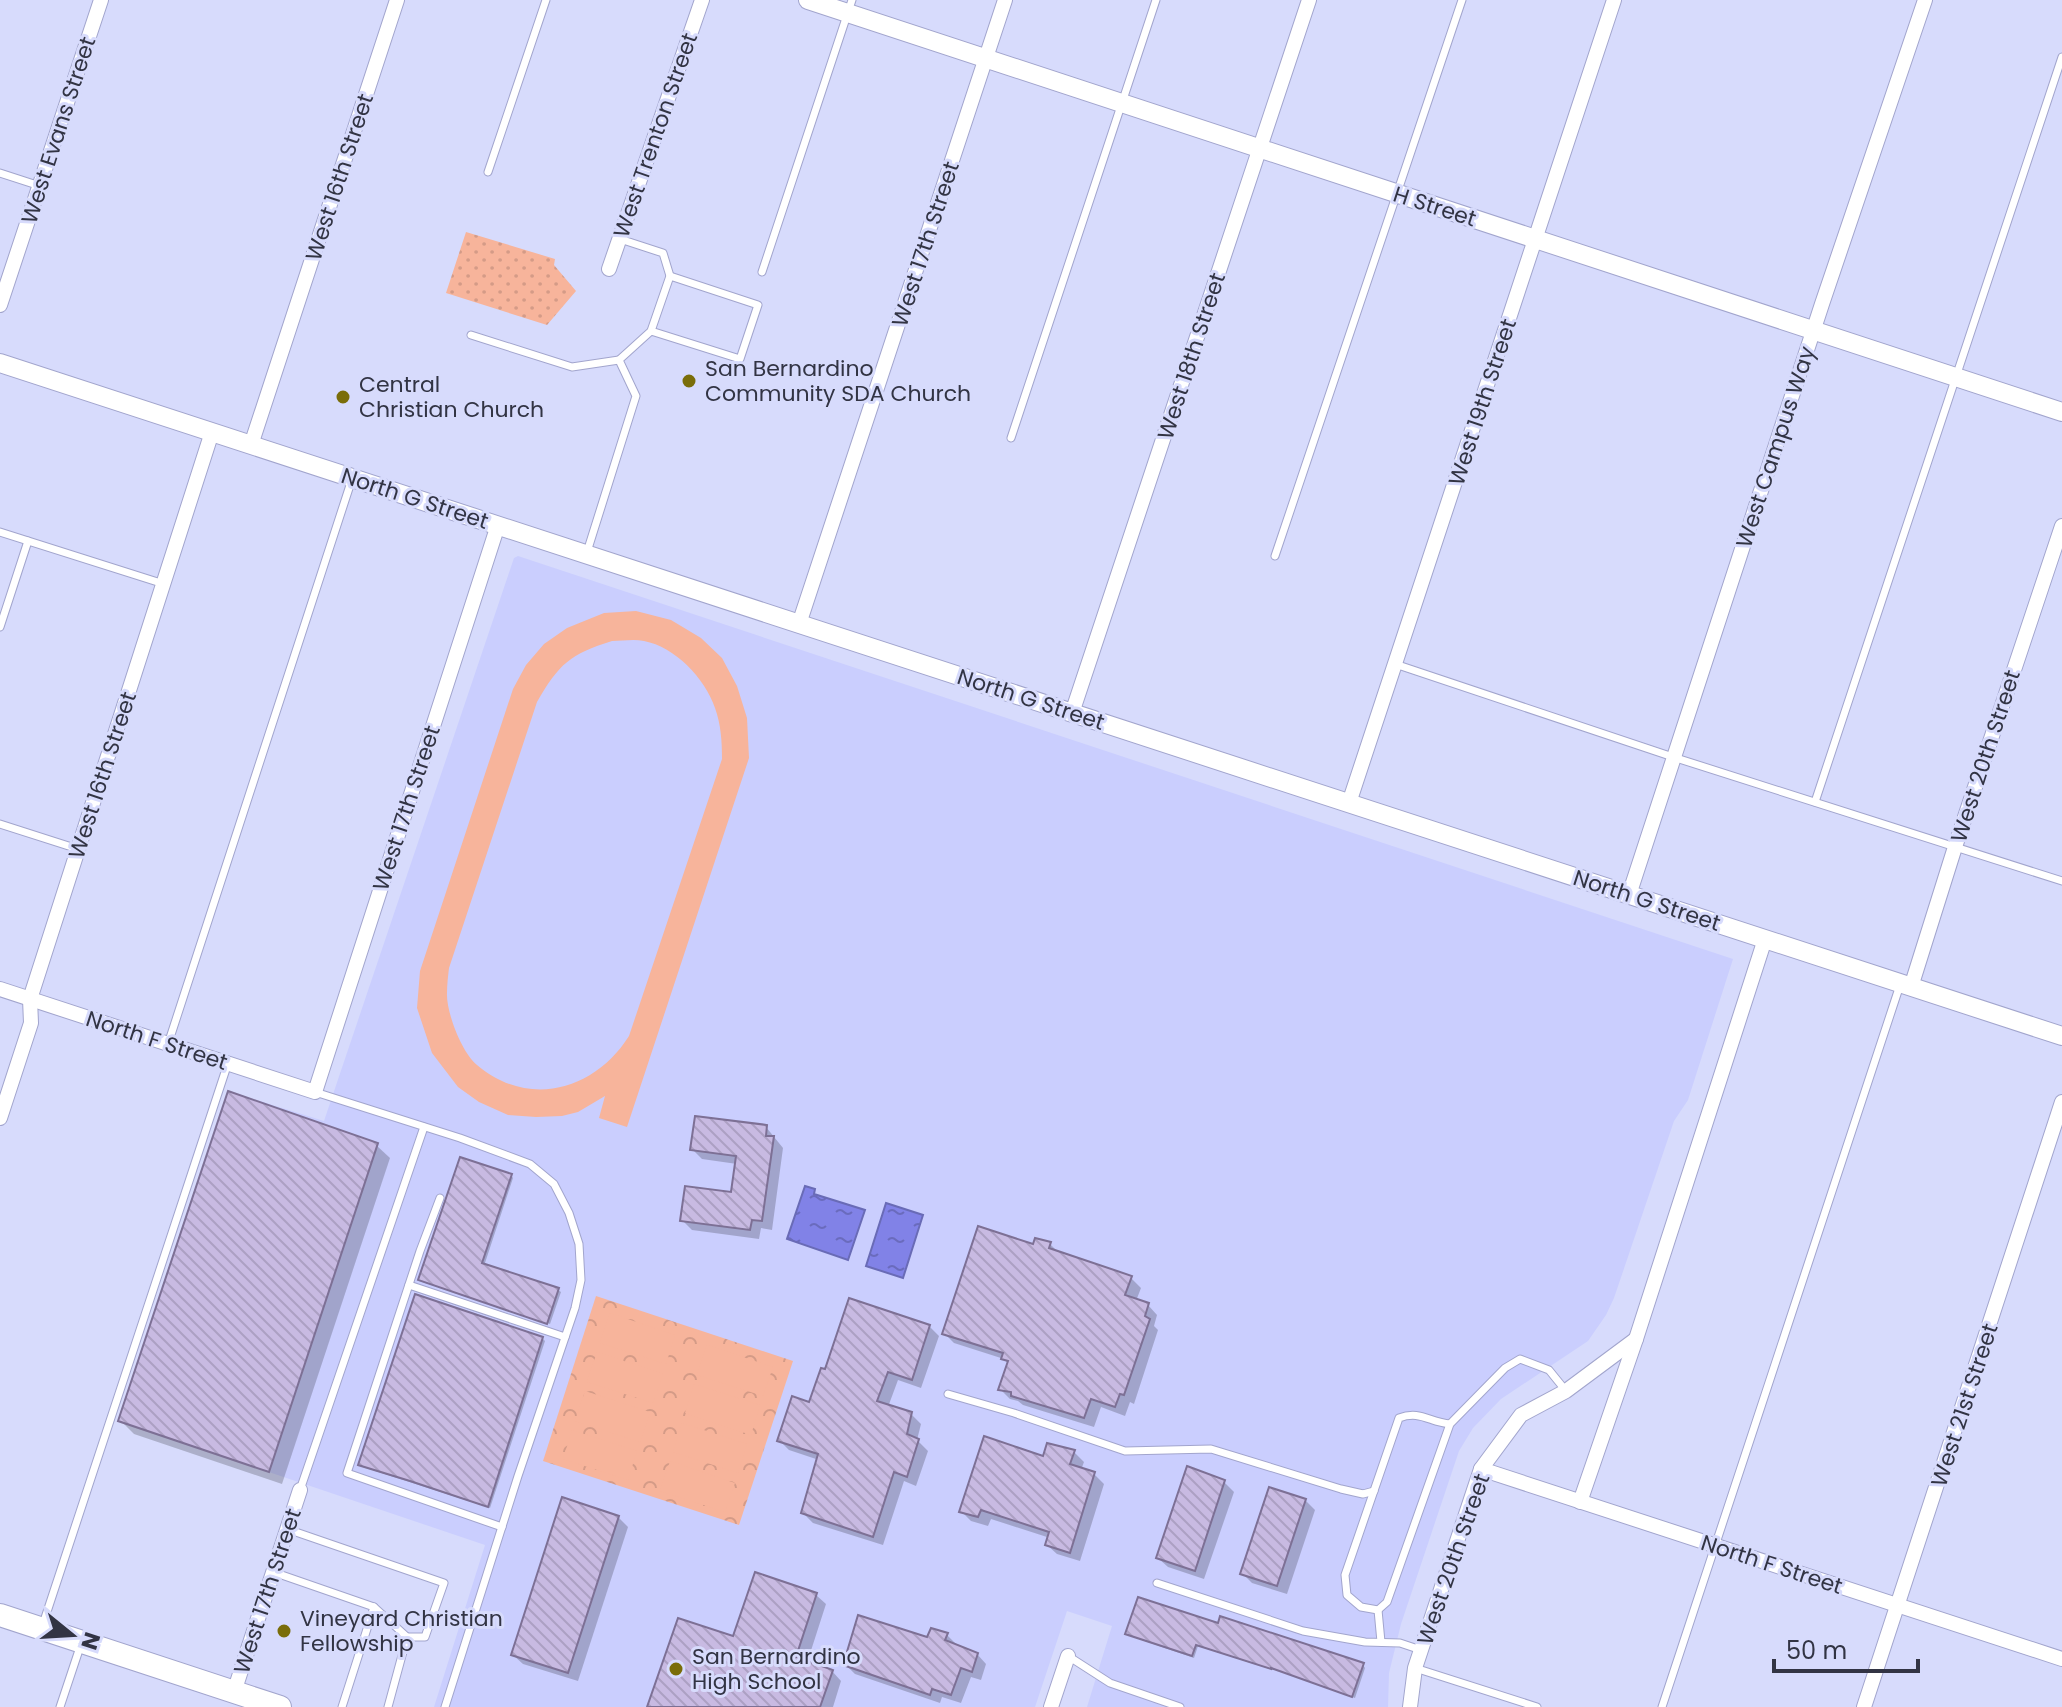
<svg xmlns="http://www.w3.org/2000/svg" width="2062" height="1707" viewBox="0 0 2062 1707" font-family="Poppins,sans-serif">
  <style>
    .built { fill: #cacefe }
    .park { fill: url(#park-crowns) }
    .garden { fill: url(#garden-dots) }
    .pitch { fill: #f7b49b; fill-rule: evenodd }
    .water { fill: url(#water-ripples); stroke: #696bb6; stroke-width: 2 }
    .shadow { fill: #0003 }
    .building { fill: url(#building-back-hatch); stroke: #7d7095; stroke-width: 2 }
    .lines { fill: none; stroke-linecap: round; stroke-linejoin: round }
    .service-casing { stroke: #a2a5cd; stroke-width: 9 }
    .minor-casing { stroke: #a2a5cd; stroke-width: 16 }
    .tertiary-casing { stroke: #a2a5cd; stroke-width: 20 }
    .secondary-casing { stroke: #a2a5cd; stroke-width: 24 }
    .service { stroke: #fff; stroke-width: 7 }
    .minor { stroke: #fff; stroke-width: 14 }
    .tertiary { stroke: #fff; stroke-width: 18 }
    .secondary { stroke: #fff; stroke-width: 22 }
    .poi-dot { fill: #7a6d09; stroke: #d7dbfc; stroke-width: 3 }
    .labels { text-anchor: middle; stroke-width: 6; stroke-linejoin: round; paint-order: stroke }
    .street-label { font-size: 22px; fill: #323444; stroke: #d7dbfc }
    .poi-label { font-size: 22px; fill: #323444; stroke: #d7dbfc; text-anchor: start }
  </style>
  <defs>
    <pattern id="park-crowns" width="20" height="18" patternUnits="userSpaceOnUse" patternTransform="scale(2)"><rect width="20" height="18" fill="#f7b49b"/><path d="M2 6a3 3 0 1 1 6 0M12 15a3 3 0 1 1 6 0" fill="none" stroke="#d49b87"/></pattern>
    <pattern id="garden-dots" width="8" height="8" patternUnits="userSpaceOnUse" patternTransform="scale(2)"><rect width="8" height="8" fill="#f7b49b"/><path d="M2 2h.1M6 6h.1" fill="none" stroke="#d49b87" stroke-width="1.8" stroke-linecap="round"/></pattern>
    <pattern id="water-ripples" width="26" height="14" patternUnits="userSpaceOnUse" patternTransform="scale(2)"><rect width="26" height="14" fill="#8182e7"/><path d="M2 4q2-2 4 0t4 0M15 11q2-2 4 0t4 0" fill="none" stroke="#6a6bbd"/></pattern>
    <pattern id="building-back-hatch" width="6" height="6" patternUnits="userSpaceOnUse" patternTransform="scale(2)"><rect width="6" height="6" fill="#c8bae2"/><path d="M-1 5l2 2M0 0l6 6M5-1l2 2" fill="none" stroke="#aca0c3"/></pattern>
  </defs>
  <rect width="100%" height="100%" fill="#d7dbfc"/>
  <path class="built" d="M518,556L1733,959L1688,1100L1674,1121L1614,1298L1606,1315L1588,1341L1501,1399L1473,1428L1459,1451L1401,1624L1389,1673L1388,1707H1087L1112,1626L1067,1611L1035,1707H434L485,1545L118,1421L228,1091L324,1121L514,558Z"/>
  <path class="park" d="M596,1296L793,1361L739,1525L543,1461Z"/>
  <path class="garden" d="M466,232L555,259L554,265L576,291L547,325L446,293Z"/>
  <g class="pitch">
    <path d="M636,611L671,620L701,638L722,658L737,686L747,718L749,758L627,1127L599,1118L605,1096L578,1112L562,1116L536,1117L508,1115L479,1102L458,1087L432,1053L417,1008L420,971L513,689L526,665L544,644L567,628L604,613ZM612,641C622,641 634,639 644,641C675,647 705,678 715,708C721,725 722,741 722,759L629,1036C595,1090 529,1109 477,1065C462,1053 446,1012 447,993C447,985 448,976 449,968L537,702C559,664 570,654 612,641Z"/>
    <path d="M610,1313L675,1335L666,1364L600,1343Z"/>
    <path d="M707,1345L773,1367L763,1396L697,1375Z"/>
    <path d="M597,1352L663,1374L653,1403L587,1382Z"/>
    <path d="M694,1384L760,1405L751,1435L685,1413Z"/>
    <path d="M585,1391L650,1412L640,1442L575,1421Z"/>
    <path d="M682,1423L747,1444L738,1473L673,1452Z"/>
    <path d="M572,1430L637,1451L628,1480L563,1459Z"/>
    <path d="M670,1461L735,1483L725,1512L660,1491Z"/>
  </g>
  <g class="water">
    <path d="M805,1186L815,1189L814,1194L865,1210L848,1260L787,1239Z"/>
    <path d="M886,1203L923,1215L903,1278L866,1266Z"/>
  </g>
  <g class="shadow">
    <path d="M766,1127L783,1148L772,1230L761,1228L759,1239L692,1230L682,1220L733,1194L737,1164L702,1159L692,1149Z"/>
    <path d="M376,1145L390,1158L282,1484L134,1434L121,1421Z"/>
    <path d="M511,1175L513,1178L484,1266L558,1290L561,1292L550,1324L423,1282L420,1280Z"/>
    <path d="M1050,1244L1060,1254L1131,1278L1141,1288L1136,1301L1148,1305L1157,1315L1154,1326L1158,1330L1134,1404L1130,1402L1125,1416L1101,1407L1094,1427L1023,1405L1018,1401L1010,1399L1001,1390L1009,1364L1004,1359L954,1343L945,1334L1034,1247Z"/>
    <path d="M929,1326L939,1336L921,1388L898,1380L888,1407L911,1414L921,1424L917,1440L928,1451L916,1486L904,1481L883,1545L813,1523L803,1513L819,1460L789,1450L779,1440L810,1404Z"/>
    <path d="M542,1338L545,1341L490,1508L363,1467L360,1465Z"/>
    <path d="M1049,1445L1074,1452L1084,1462L1081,1470L1094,1474L1104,1484L1080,1561L1057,1554L1047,1545L1050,1538L991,1519L988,1526L971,1521L961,1511L1044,1459Z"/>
    <path d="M1224,1482L1234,1492L1204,1579L1168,1567L1158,1558Z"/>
    <path d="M1305,1500L1315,1510L1287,1594L1252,1583L1242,1573Z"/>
    <path d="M618,1517L628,1527L578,1681L523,1664L513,1655Z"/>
    <path d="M816,1595L826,1604L807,1663L832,1671L841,1681L833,1707H650L734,1638Z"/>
    <path d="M1219,1626L1363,1665L1365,1668L1355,1698L1274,1669L1273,1670L1198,1646L1194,1658L1130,1636L1127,1634Z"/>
    <path d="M947,1635L957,1645L956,1646L977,1654L986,1664L981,1680L971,1677L961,1703L942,1697L940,1703L855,1674L845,1664Z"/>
  </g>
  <g class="building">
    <path d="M228,1091L378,1143L269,1472L118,1421Z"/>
    <path d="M695,1116L767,1125L766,1136H774L762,1221L752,1220L750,1230L680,1221L685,1186L731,1192L736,1156L690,1150Z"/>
    <path d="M460,1157L512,1174L482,1263L559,1288L547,1324L418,1280Z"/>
    <path d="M978,1226L1033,1244L1035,1238L1051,1242L1049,1248L1132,1276L1125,1295L1149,1303L1145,1316L1150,1319L1124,1395L1120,1394L1115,1407L1091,1399L1084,1418L1011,1396V1392L998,1390L1008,1361L1001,1359L1003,1353L942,1334Z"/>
    <path d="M415,1294L543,1337L488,1507L410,1481L358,1465Z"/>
    <path d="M849,1298L930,1325L912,1380L888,1372L877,1401L912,1412L907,1434L919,1439L907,1477L894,1472L873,1537L801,1513L818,1454L777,1441L792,1396L809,1402L821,1368L825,1369Z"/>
    <path d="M984,1436L1043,1456L1047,1443L1075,1450L1070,1464L1095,1472L1070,1553L1045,1545L1049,1532L981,1510L978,1517L959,1512Z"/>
    <path d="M1187,1466L1225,1480L1195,1571L1156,1558Z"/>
    <path d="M1269,1487L1306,1499L1277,1586L1240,1574Z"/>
    <path d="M562,1497L619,1516L568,1673L511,1655Z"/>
    <path d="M755,1572L817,1593L796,1657L833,1670L820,1707H647L678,1618L733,1636Z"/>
    <path d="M1138,1597L1218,1623L1220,1616L1364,1663L1352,1697L1271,1668V1669L1196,1645L1192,1656L1125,1634Z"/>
    <path d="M858,1615L927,1637L931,1628L948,1633L945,1640L978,1653L972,1672L961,1668L951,1695L932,1689L930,1695L843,1665Z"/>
  </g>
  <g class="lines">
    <defs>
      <g id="service">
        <path d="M488,172L546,0"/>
        <path d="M0,173L40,186"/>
        <path d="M620,239L663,253L670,276"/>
        <path d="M762,272L852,0"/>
        <path d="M471,335L572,367L619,360"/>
        <path d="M1011,438L1156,0"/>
        <path d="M0,532L164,584"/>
        <path d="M587,552L636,396L619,360L651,331L670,276L758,305L740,359L651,331"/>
        <path d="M1275,556L1462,0"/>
        <path d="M0,627L28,541"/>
        <path d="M1395,664L1673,757L2062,881"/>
        <path d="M1815,802L2062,57"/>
        <path d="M0,824L78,849"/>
        <path d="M168,1044L352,479"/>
        <path d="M315,1092L460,1138L530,1164L554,1184L569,1213L579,1244L581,1280L575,1308L518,1476L445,1707"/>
        <path d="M440,1198L420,1251L347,1473L502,1527"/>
        <path d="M409,1285L565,1337"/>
        <path d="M948,1394L1014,1413L1125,1451L1211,1449L1341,1489L1363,1494L1374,1491"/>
        <path d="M1450,1424C1429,1422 1420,1410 1399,1418L1345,1575L1347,1595L1361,1607L1378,1610L1387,1602L1450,1424L1505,1368L1520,1359L1549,1370L1566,1391"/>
        <path d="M300,1490L424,1127"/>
        <path d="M287,1529L444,1583L425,1637H407L388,1707"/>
        <path d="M273,1572L374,1607L342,1707"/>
        <path d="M1157,1583L1303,1631L1365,1642L1400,1643L1421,1650"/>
        <path d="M374,1607L407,1637"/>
        <path d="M1378,1610L1381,1642"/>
        <path d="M42,1627L228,1063"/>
        <path d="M1068,1656L1110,1683L1180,1707"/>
        <path d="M1415,1668L1537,1707"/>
        <path d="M60,1707L81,1644"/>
        <path d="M1662,1707L1900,985"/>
      </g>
      <g id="minor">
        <path d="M609,269L702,0"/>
        <path d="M0,305L101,0"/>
        <path d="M251,445L397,0"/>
        <path d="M799,624L1005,0"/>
        <path d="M1072,713L1309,0"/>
        <path d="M1349,803L1614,0"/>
        <path d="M1629,895L1822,304L1925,0"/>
        <path d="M1911,987L1955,847L2062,526"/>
        <path d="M0,989L315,1092L498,525"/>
        <path d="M0,1118L31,1023L30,999L212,432"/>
        <path d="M1481,1469L2062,1659"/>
        <path d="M1580,1502L1636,1339L1765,939"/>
        <path d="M234,1692L300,1490"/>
        <path d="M1051,1707L1068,1656"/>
        <path d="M1410,1707L1415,1668L1481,1469L1521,1415L1566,1391L1636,1339"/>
        <path d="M1864,1707L2062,1102"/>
      </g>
      <g id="tertiary">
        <path d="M808,0L2062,412"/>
        <path d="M0,363L2062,1036"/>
      </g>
      <path id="secondary" d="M0,1615L280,1707"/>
    </defs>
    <use href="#service" class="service-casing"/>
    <use href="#minor" class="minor-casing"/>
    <use href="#tertiary" class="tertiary-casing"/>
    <use href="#secondary" class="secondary-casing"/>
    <use href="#service" class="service"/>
    <use href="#minor" class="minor"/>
    <use href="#tertiary" class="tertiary"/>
    <use href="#secondary" class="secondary"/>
  </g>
  <g class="poi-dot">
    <circle cx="689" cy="381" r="8"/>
    <circle cx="343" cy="397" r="8"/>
    <circle cx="284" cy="1631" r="8"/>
    <circle cx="676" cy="1669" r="8"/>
  </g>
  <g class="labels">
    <g class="street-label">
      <text transform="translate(58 130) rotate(-72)" y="8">West Evans Street</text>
      <text transform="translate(655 135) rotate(-71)" y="8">West Trenton Street</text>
      <text transform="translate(339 177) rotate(-72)" y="8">West 16th Street</text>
      <text transform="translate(1435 206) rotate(18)" y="8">H Street</text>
      <text transform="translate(925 244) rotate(-72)" y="8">West 17th Street</text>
      <text transform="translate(1191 356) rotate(-72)" y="8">West 18th Street</text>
      <text transform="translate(1482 402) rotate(-72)" y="8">West 19th Street</text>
      <text transform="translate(1775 447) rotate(-72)" y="8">West Campus Way</text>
      <text transform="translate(415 498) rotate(18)" y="8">North G Street</text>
      <text transform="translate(1031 699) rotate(18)" y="8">North G Street</text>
      <text transform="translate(1985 756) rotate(-72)" y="8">West 20th Street</text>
      <text transform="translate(102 775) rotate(-72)" y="8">West 16th Street</text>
      <text transform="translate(406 808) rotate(-72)" y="8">West 17th Street</text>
      <text transform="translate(1647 900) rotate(18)" y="8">North G Street</text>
      <text transform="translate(157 1040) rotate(18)" y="8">North F Street</text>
      <text transform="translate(1964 1405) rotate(-72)" y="8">West 21st Street</text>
      <text transform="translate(1453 1559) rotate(-71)" y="8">West 20th Street</text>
      <text transform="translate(1772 1564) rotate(18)" y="8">North F Street</text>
      <text transform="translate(267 1591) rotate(-72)" y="8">West 17th Street</text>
    </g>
    <g class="poi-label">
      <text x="705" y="376">San Bernardino<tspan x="705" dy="25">Community SDA Church</tspan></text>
      <text x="359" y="392">Central<tspan x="359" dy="25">Christian Church</tspan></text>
      <text x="300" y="1626">Vineyard Christian<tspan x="300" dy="25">Fellowship</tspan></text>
      <text x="692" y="1664">San Bernardino<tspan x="692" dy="25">High School</tspan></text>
    </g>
  </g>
  <g transform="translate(72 1635) rotate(108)" stroke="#d7dbfc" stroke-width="6" paint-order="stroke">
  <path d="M0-6L14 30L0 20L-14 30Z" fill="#323444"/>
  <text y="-12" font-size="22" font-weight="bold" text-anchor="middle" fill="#323444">N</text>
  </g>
  <path d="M1774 1659v12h144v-12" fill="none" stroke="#323444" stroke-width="4"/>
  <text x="1786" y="1659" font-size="24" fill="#323444" stroke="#d7dbfc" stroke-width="6" paint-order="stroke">50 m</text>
</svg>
